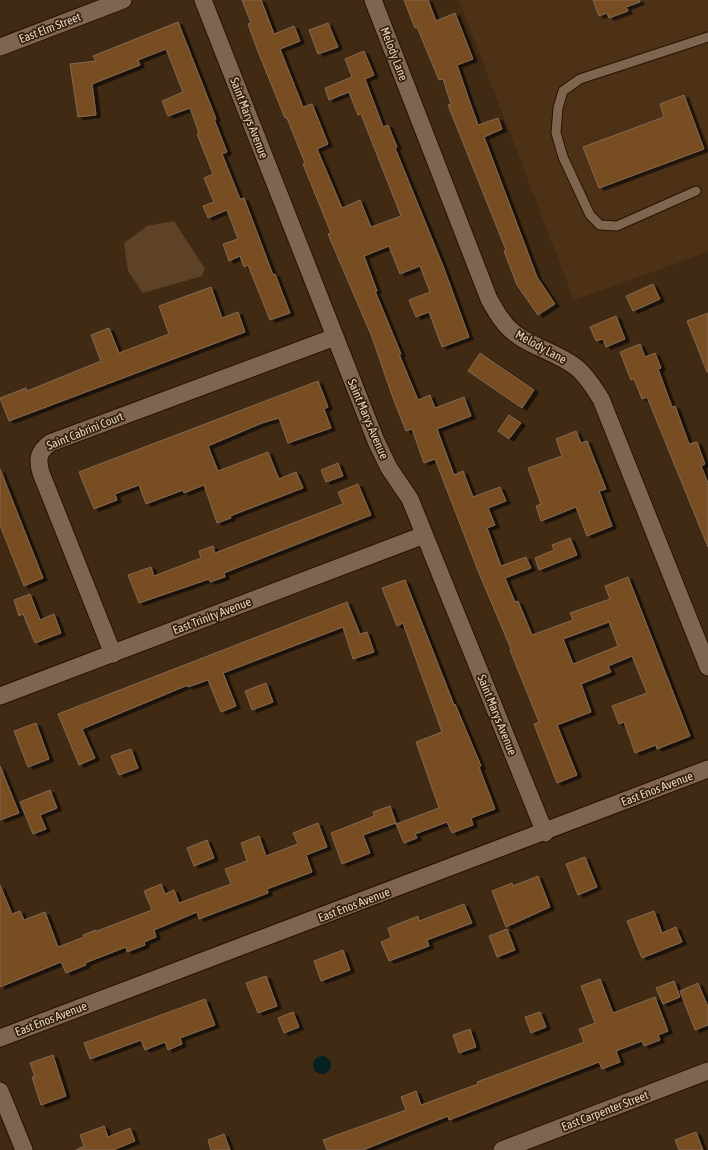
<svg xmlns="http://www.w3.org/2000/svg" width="708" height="1150" viewBox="0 0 708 1150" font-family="'Asap Condensed',sans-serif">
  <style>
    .built { fill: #4d3116 }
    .green { fill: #5e4227 }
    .water { fill: #052022 }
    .building { fill: #784d22; stroke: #836952; fill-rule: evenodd; filter: url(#shadow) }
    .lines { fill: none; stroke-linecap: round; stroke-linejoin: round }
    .service-casing { stroke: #261200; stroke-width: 11 }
    .minor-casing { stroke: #261200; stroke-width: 19 }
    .service { stroke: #7f654f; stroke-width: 9 }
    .minor { stroke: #7f654f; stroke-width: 17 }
    .labels { text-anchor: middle; stroke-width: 3.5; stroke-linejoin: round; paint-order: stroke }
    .street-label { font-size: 12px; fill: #e3d4c7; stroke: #36200a }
  </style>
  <defs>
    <filter id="shadow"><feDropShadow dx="4.5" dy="2.5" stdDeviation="0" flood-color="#0009"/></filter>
  </defs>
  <rect width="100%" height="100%" fill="#402a14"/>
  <path class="built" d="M459,0H708V252L574,300Z"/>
  <path class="green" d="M174,221L205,269L202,276L143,293L128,271L124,243L147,226Z"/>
  <circle class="water" cx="322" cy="1065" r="9"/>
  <g class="building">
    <path d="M242,0H261L274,34L294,26L300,41L280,49L303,107L312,104L328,144L317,149L342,208L360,200L371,227L401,216L361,114L358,115L349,92L329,100L325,88L352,77L345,59L364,51L374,75L365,79L383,127L388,125L397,147L395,148L443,266L469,337L442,347L429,312L416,317L409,300L430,292L420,266L400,274L389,246L364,256L377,291H375L401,354H399L418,400L430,395L435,408L464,397L471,416L437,429L454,475L463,471L473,497L500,487L506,501L488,508L495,525L487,528L501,566L526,557L531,568L505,578L515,602L518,601L532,635L573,620L570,613L610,599L605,586L628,577L690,736L657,749L656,745L635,753L624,722L619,724L612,706L647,693L632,656L608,666L611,672L581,684L591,712L557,725L577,775L557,783L534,724L539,722L510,650L511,649L479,573L435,459L424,463L412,429L406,431L393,398L372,337L328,234L331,233L303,164L305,163L287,118H285L257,49L248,24L251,23ZM609,622L618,646L573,664L563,639Z"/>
    <path d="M404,0H428L436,21L455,13L473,59L457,65L469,100L478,125L498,118L502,129L484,137L537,277L555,304L538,315L517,285L504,251L506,250L448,105L451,104L443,79L439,80L417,27L415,28Z"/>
    <path d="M593,0H639L640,2L626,7L628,11L609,18L607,13L599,16Z"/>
    <path d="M178,22L216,119H214L227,152L222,154L240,199L244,198L273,275L275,274L290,313L270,320L248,265L244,267L240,256L229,261L223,244L238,239L227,210L208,218L203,206L214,202L204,178L213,174L197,134L199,133L190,108L168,116L162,101L183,92L166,49L138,60L140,65L92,84L96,115L78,117L70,64L96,61L93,56Z"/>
    <path d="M328,23L338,47L318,54L309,30Z"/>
    <path d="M684,95L704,149L599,188L583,147L664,117L660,104Z"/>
    <path d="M653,284L660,299L633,311L626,296Z"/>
    <path d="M211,287L222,318L238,312L245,332L9,421L0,398L26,388L27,391L101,361L91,335L109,328L119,353L169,334L159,306Z"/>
    <path d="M708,313V372H707L687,321Z"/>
    <path d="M616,316L625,339L606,347L603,339L596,341L590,327Z"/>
    <path d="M640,344L645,357L655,353L661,368L658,369L672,407L675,406L689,444L697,442L705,464L701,466L708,483V547L647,397L642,399L634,379L631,380L620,352Z"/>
    <path d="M480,353L534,390L522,408L468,371Z"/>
    <path d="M318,381L328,407L324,409L331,428L288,443L279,418L262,423L208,446L218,471L268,452L279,479L296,472L303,488L230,516L231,518L217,523L204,485L184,493L183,490L146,504L139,485L115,494L117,500L94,509L79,472Z"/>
    <path d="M509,415L521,423L509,439L498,431Z"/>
    <path d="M576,431L581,443L587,441L606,489L599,491L612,526L587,536L576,507L541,521L536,506L541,504L528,468L562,456L556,439Z"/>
    <path d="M338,463L343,476L326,482L321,470Z"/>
    <path d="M0,469L43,578L24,586L0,525Z"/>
    <path d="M358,484L371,515L224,573L225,577L210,582L209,579L139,603L128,575L151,567L154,576L201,558L199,551L213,546L215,553L343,504L338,492Z"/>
    <path d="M570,538L577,555L539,570L535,558L554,550L552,545Z"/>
    <path d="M405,580L454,705L455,704L481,766L479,767L495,809L471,818L473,825L452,833L447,822L415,834L417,838L404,843L396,824L439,808L416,742L442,732L403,623L397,626L382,588Z"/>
    <path d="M30,594L40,620L54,614L61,633L35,643L23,614L19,616L14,600Z"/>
    <path d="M347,602L360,634L367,632L374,652L353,659L343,627L223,673L236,706L221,712L208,680L188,687V685L82,729L95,758L79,765L58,714Z"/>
    <path d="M266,683L273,702L252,710L245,691Z"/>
    <path d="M36,723L49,759L28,767L14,731Z"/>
    <path d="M131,749L138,768L119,775L111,756Z"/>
    <path d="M0,766L19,813L0,820Z"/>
    <path d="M50,790L57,808L40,815L46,829L33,834L20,802Z"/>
    <path d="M390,806L396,823L363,835L370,853L342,864L331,833L374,816L373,812Z"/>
    <path d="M318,823L327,847L306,855L312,872L267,889L268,893L199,919L197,912L154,930L156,937L144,942L145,945L127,952L126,947L85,963L86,965L66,973L61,962L0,987V885L12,914L20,911L24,920L45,912L58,947L84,937L83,935L96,930L97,931L152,910L144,891L161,884L165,894L174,890L179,903L231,884L225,869L247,861L241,843L259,836L266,856L298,844L293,833Z"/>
    <path d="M207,840L214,858L194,866L187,848Z"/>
    <path d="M585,857L597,887L578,895L566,864Z"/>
    <path d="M538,876L550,907L506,927L492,891L512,883L513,886Z"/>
    <path d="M464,904L472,923L427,940L429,946L389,961L381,942L391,938L388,928L418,916L419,921Z"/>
    <path d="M654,911L662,933L676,927L682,942L642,958L627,921Z"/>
    <path d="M507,929L515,950L497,957L489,936Z"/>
    <path d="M343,950L350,970L321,981L314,961Z"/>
    <path d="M266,976L277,1006L258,1013L246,983Z"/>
    <path d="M600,979L613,1013L655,997L668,1031L658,1035L660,1040L644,1046L642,1041L616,1051L620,1062L602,1069L599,1062L449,1120L448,1116L363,1150H327L323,1140L406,1110L401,1097L416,1091L421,1105L478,1084L477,1082L584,1042L579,1029L595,1023L581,986Z"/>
    <path d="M674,981L680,997L663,1004L656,988Z"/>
    <path d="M698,983L708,1007V1025L695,1030L680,991Z"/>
    <path d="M205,999L215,1025L180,1038L182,1044L168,1050L165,1042L145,1050L141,1040L90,1059L84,1043Z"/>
    <path d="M293,1012L299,1027L284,1033L278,1018Z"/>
    <path d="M540,1012L546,1027L531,1033L525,1017Z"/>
    <path d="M470,1029L476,1047L459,1053L453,1035Z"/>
    <path d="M53,1055L66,1096L41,1105L32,1077H35L30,1063Z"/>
    <path d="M104,1126L108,1137L130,1128L135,1141L113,1150H76L84,1146L80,1135Z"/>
    <path d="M696,1132L703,1150H679L675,1140Z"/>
    <path d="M224,1134L230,1150H211L208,1140Z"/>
  </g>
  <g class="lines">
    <defs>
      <path id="service" d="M696,191L617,226L600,225L590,215L563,157L556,133L558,108L563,91L580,79L708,37"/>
      <g id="minor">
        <path d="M203,0L376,441L389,468L410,499L545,833"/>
        <path d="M373,0L489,299C493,306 497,314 502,320C520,346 554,349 577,368C587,376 594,388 601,399L708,667"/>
        <path d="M0,47L123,0"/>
        <path d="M113,654L41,473C37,459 38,452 50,443L335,337"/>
        <path d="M0,696L424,535"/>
        <path d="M0,1038L708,769"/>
        <path d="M0,1091L24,1150"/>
        <path d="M502,1150L708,1071"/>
      </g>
    </defs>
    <use href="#service" class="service-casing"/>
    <use href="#minor" class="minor-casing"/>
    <use href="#service" class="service"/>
    <use href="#minor" class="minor"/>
  </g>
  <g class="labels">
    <g class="street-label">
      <text transform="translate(50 28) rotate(-21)" y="4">East Elm Street</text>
      <text transform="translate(394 54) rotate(69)" y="4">Melody Lane</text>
      <text transform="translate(249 118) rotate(69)" y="4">Saint Marys Avenue</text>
      <text transform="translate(541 347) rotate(29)" y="4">Melody Lane</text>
      <text transform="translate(368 419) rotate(67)" y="4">Saint Marys Avenue</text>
      <text transform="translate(85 431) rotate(-22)" y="4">Saint Cabrini Court</text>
      <text transform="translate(212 616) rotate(-21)" y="4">East Trinity Avenue</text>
      <text transform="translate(497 715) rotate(68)" y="4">Saint Marys Avenue</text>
      <text transform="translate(657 789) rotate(-21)" y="4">East Enos Avenue</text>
      <text transform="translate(354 905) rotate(-21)" y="4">East Enos Avenue</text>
      <text transform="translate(51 1019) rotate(-21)" y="4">East Enos Avenue</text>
      <text transform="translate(605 1111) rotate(-21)" y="4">East Carpenter Street</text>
    </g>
  </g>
</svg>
